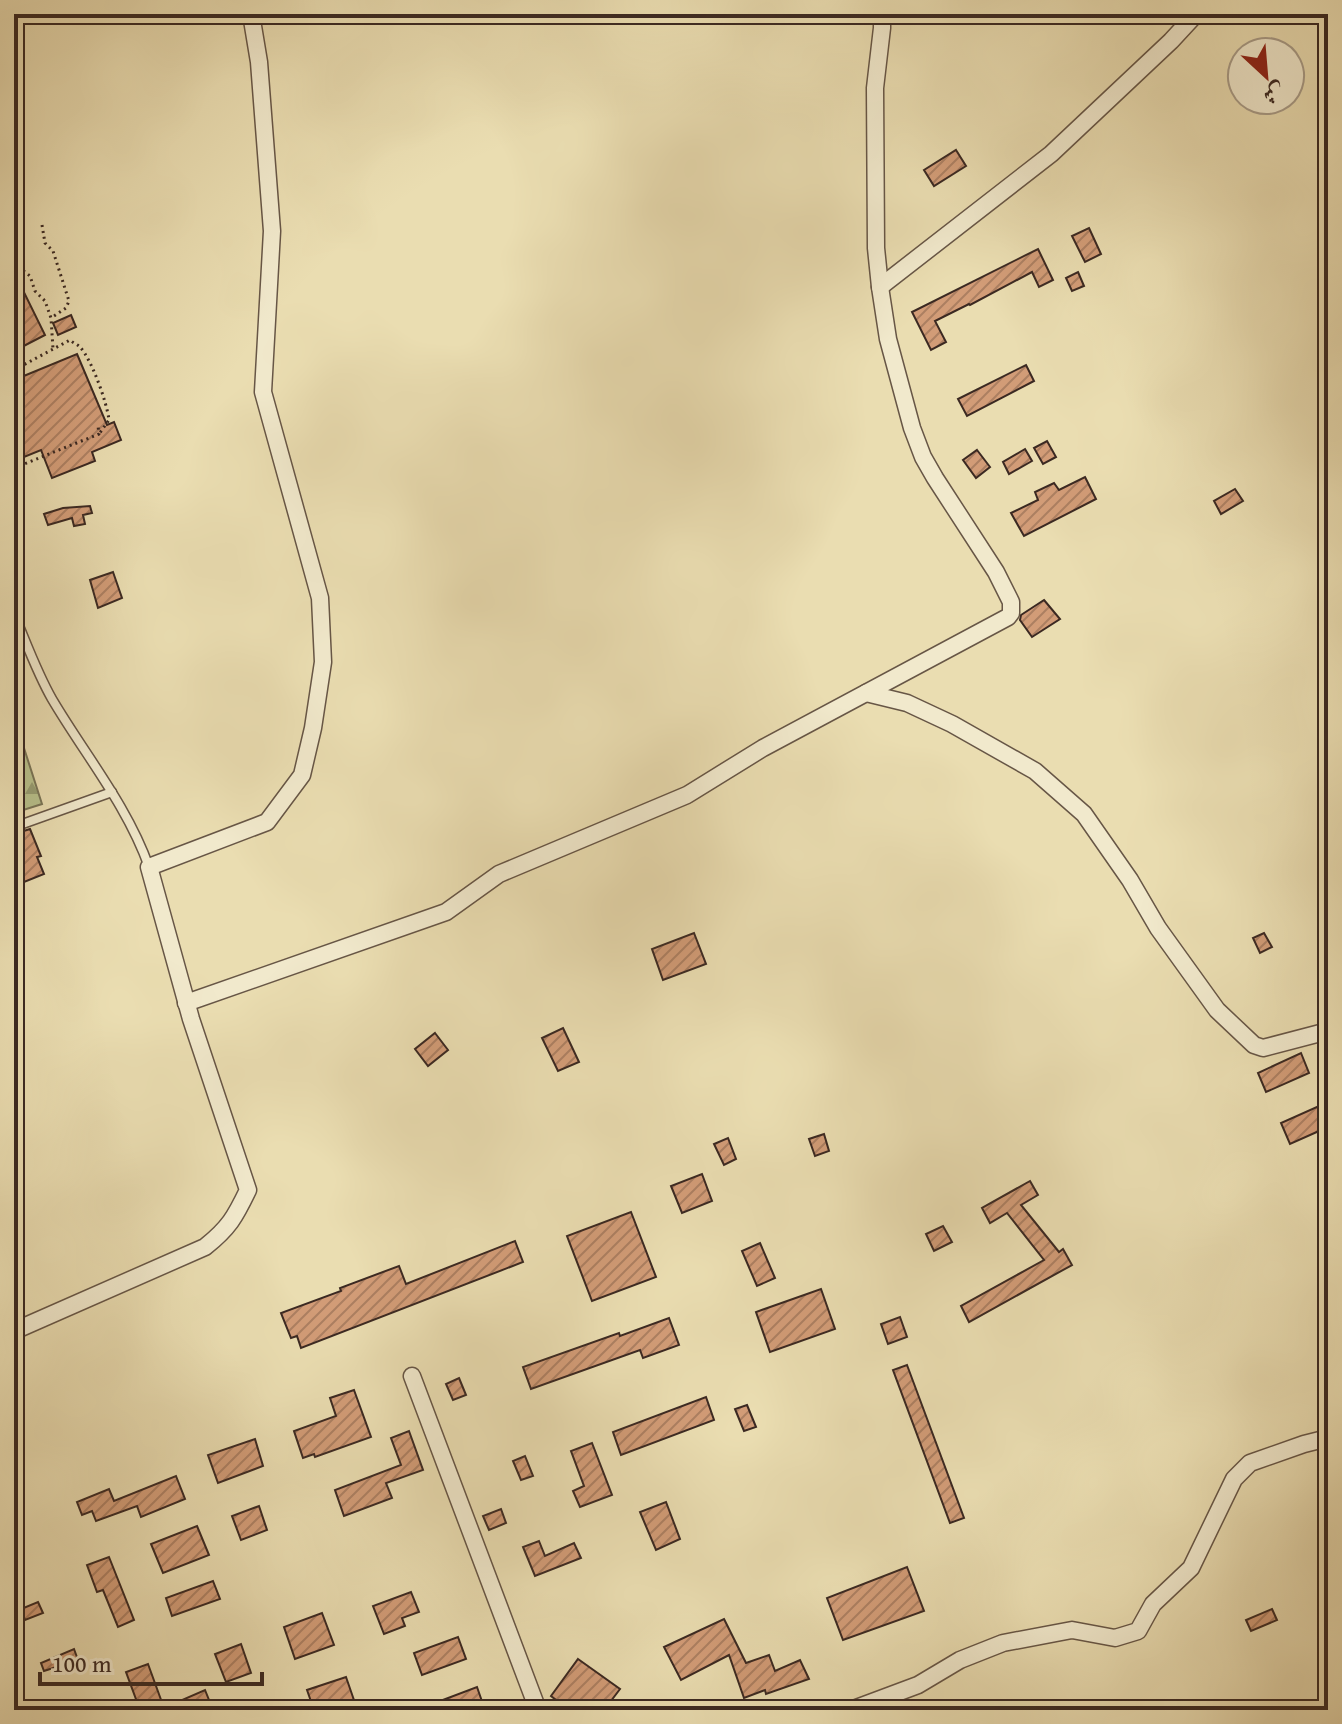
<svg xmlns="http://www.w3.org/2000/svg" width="1342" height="1724" viewBox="0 0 1342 1724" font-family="'Gentium Book Plus',Amiri,serif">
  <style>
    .forest { fill: url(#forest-firs); stroke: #797456; stroke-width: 2 }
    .building { fill: url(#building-hatch); stroke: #3b2922; stroke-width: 2 }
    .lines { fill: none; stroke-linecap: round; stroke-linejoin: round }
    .service-casing { stroke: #675646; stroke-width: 11 }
    .minor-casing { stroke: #675646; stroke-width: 19 }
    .path { stroke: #3b2922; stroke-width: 3; stroke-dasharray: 2 4; stroke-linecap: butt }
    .service { stroke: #f1e9cc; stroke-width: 8 }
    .minor { stroke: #f1e9cc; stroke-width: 16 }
  </style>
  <defs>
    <pattern id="forest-firs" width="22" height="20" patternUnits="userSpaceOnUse" patternTransform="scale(2)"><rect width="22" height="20" fill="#b7c08b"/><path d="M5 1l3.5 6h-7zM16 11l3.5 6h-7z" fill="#969c71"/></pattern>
    <pattern id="building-hatch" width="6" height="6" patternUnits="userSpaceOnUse" patternTransform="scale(2)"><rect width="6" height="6" fill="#d29c77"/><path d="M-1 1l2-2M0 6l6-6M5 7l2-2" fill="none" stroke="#ac7f61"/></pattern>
  </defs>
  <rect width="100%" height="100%" fill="#eaddb1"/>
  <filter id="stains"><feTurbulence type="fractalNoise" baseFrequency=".0025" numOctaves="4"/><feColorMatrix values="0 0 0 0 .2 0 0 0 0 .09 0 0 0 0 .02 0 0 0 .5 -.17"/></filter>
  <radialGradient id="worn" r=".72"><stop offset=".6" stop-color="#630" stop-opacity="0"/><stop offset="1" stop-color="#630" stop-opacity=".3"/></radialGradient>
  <path class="forest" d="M14,717L42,804L14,813Z"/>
  <g class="building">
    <path d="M956,150L966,166L934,186L924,170Z"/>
    <path d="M1089,228L1101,254L1085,262L1072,236Z"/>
    <path d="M1038,249L1053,280L1039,287L1032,272L970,305L969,304L935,321L946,342L931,350L912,312Z"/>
    <path d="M14,272L45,335L14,351Z"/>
    <path d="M1078,272L1084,286L1072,291L1066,278Z"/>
    <path d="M71,315L76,327L58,335L53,323Z"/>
    <path d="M77,354L107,425L114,422L121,440L92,452L95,461L52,478L41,450L14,461V380Z"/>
    <path d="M1026,365L1034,381L967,416L958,399Z"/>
    <path d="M1047,441L1056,457L1043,464L1034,448Z"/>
    <path d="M1025,449L1032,461L1009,474L1003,462Z"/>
    <path d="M977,450L990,467L976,478L963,460Z"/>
    <path d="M1085,477L1096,499L1024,536L1011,513L1038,500L1035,492L1054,483L1059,490Z"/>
    <path d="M1235,489L1243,501L1221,514L1214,501Z"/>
    <path d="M90,506L92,513L83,515L85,524L74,526L72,518L48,525L44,514L63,508Z"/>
    <path d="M113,572L122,598L98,608L90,580Z"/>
    <path d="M1044,600L1060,619L1032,637L1020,620L1021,615Z"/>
    <path d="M30,829L41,856L37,857L44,874L14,886V834Z"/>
    <path d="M694,933L706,964L663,980L652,949Z"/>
    <path d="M1264,933L1272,947L1260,953L1253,938Z"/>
    <path d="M563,1028L579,1062L558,1071L542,1038Z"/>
    <path d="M435,1033L448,1050L428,1066L415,1049Z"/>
    <path d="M1301,1053L1309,1073L1266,1092L1258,1073Z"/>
    <path d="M1328,1102V1127L1290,1144L1281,1123Z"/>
    <path d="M824,1134L829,1151L815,1156L809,1139Z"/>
    <path d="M728,1138L736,1159L724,1165L714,1144Z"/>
    <path d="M702,1174L712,1201L682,1213L671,1186Z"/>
    <path d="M1030,1181L1038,1195L1021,1205L1059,1252L1063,1249L1072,1265L969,1322L961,1306L1044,1260L1007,1213L990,1223L982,1208Z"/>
    <path d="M631,1212L656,1277L592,1301L567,1236Z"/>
    <path d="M943,1226L952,1242L934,1251L926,1234Z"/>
    <path d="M515,1241L523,1262L301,1348L297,1336L291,1338L281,1313L341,1291L340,1288L399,1266L406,1284Z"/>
    <path d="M760,1243L775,1278L757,1286L742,1251Z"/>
    <path d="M821,1289L835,1329L770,1352L756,1312Z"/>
    <path d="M900,1317L907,1337L888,1344L881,1324Z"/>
    <path d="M669,1318L679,1345L643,1358L640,1350L531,1389L523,1367L619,1333L620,1336Z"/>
    <path d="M907,1365L964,1518L950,1523L893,1370Z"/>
    <path d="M459,1378L466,1395L453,1400L446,1384Z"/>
    <path d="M354,1390L371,1437L315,1457L314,1454L303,1458L294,1431L336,1416L330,1398Z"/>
    <path d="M706,1397L714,1420L621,1455L613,1432Z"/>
    <path d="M747,1405L756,1427L744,1431L735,1409Z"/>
    <path d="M409,1431L423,1470L386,1483L392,1498L344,1516L335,1490L401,1465L391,1438Z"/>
    <path d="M255,1439L263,1466L218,1483L208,1455Z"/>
    <path d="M592,1443L612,1495L580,1507L573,1491L584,1486L571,1451Z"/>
    <path d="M525,1456L533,1476L521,1480L513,1461Z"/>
    <path d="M176,1476L185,1499L141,1517L137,1506L96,1521L92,1511L82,1515L77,1502L109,1489L114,1501Z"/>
    <path d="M666,1502L680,1539L656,1550L640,1512Z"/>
    <path d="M259,1506L267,1530L241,1540L232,1516Z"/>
    <path d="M501,1509L506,1523L489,1530L483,1516Z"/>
    <path d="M197,1526L209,1555L163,1573L151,1544Z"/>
    <path d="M539,1541L545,1556L574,1543L581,1558L535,1576L523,1547Z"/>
    <path d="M109,1557L134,1620L118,1627L103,1590L97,1592L87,1565Z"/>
    <path d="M907,1567L924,1611L843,1640L827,1598Z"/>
    <path d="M213,1581L220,1599L172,1616L166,1598Z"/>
    <path d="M411,1592L419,1612L402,1618L405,1626L384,1634L373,1606Z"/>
    <path d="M38,1602L43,1613L25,1620L21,1609Z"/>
    <path d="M1272,1609L1277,1620L1251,1631L1246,1620Z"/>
    <path d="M322,1613L334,1645L295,1659L284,1627Z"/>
    <path d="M724,1619L746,1663L769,1655L775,1671L800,1660L809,1679L766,1694L765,1690L744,1698L729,1655L681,1680L664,1647Z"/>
    <path d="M458,1637L466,1659L422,1675L414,1653Z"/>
    <path d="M241,1644L251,1673L226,1682L215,1654Z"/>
    <path d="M74,1649L78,1660L44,1671L41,1663Z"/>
    <path d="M578,1659L620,1689L604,1710H569L551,1696Z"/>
    <path d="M148,1664L164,1708L205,1690L213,1710H140L126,1672Z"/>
    <path d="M346,1677L355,1703L333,1710H314L307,1690Z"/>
    <path d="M477,1687L485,1710H419V1709Z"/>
  </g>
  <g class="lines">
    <defs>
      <g id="service">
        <path d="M14,614C26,642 37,673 52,699C85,755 127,805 149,867"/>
        <path d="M14,827L112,792"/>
      </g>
      <g id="minor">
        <path d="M880,287L1051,154L1171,41L1196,14"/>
        <path d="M866,693L907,703L952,724L1035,771L1084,814L1130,880L1158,928L1217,1010L1254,1045L1263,1048L1328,1031"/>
        <path d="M186,1003L446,912L499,874L687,795L763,748L1008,617L1011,613V602L996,572L935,478L923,457L912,428L888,339L880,287L876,248L875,88L882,28V14"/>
        <path d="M14,1331L205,1247C229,1228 235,1217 248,1190L191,1019L149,867L267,822L302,775L313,728L323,662L320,598L263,392L272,231L259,62L251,14"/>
        <path d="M412,1376L538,1710"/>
        <path d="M851,1710L918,1685L960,1660L1003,1643L1072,1630L1115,1638L1138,1631L1153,1604L1191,1568L1234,1479L1250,1463L1304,1444L1328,1438"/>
      </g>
    </defs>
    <use href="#service" class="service-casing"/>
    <use href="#minor" class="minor-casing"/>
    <g class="path">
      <path d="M42,225L45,243L53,251L69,301L66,308L51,318"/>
      <path d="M14,263L30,276L35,291L45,301L51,318L53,349"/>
      <path d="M14,370L70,340C73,343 77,344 80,347C92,360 107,403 109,420L99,434"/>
      <path d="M14,468L99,434L98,426"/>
    </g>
    <use href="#service" class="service"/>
    <use href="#minor" class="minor"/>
  </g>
  <rect width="1342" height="1724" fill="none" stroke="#eaddb1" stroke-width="48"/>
  <rect x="16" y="16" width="1310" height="1692" fill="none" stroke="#3b2922" stroke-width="4"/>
  <rect x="24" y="24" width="1294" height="1676" fill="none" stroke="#3b2922" stroke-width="2"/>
  <g transform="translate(1266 76) rotate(154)"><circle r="38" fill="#f1e9cc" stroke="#a89c88" stroke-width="2"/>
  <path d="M0-6L14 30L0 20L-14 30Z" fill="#8f2418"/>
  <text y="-12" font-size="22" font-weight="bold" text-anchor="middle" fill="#3b2922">ش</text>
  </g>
  <path d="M40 1672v12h222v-12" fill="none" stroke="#3b2922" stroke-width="4"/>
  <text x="52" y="1672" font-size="24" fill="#3b2922" stroke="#f1e9cc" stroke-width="6" paint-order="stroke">100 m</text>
  <rect width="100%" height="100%" filter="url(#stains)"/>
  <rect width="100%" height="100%" fill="url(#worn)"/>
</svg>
